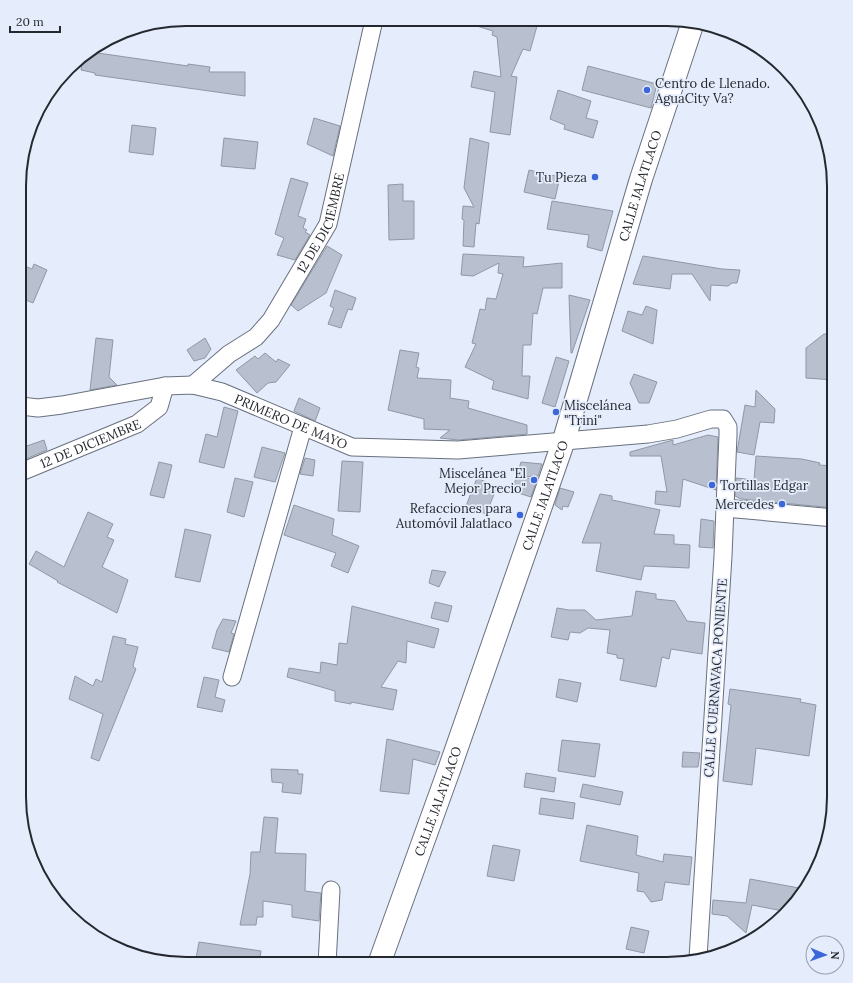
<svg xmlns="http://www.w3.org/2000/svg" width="853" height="983" viewBox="0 0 853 983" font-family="Lora,serif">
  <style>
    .building { fill: #b8bfcf; stroke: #9097a5 }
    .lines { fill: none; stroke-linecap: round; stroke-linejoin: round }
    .street-casing { stroke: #69707e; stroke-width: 19 }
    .secondary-casing { stroke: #69707e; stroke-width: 24 }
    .street { stroke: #fff; stroke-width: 17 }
    .secondary { stroke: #fff; stroke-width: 22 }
    .poi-dot { fill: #3c67d8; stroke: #e5ecfc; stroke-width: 1.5 }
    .labels { text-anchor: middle; stroke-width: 3.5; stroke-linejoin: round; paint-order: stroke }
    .poi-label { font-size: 13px; fill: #25282e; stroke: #e5ecfc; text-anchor: end }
    .street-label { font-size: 13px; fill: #25282e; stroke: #e5ecfc }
    .rim { fill: none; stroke: #25282e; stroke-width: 2 }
  </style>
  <rect width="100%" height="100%" fill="#e5ecfc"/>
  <g class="building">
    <path d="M468,20H517L537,26L530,51L523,49L511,76L517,77L510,135L490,132L495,92L471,87L474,71L501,77L497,37L492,35L493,31L467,23Z"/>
    <path d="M91,52L188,66V64L210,67L209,72H245V96L95,75V73L81,70L83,56Z"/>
    <path d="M588,66L657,84L651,108L582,90Z"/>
    <path d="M558,90L591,101L586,118L598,121L593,138L564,129L565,125L550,119Z"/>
    <path d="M314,118L340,126L333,156L307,144Z"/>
    <path d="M132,125L156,128L153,155L129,152Z"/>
    <path d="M224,138L258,142L255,169L221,166Z"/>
    <path d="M470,138L489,143L479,224L476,223L474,247L463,246L464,220L462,219L463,206L474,207L464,188Z"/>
    <path d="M529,170L560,177L555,199L524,192Z"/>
    <path d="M291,178L308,183L298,216L306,219L303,228L307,230L305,232L310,235L295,260L277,255L284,238L275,234Z"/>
    <path d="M403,184V201H414V239L389,240L388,185Z"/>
    <path d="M552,201L613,211L602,251L587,247L589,235L547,229Z"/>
    <path d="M327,246L342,255L326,293L298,311L291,305Z"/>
    <path d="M463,254L524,257L523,267L562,263V288H543L537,314L533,313L531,345H523L522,376H530L528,399L492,389L494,381L465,367L476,344L472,343L480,309L485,310L487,298L496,299L503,274L498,273L499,263L473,276L461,275Z"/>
    <path d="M643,256L722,269L740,270L737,283H732L728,286L711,285L710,301L692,274H672L670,289L633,284Z"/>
    <path d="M34,264L47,270L33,303L21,298L22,265L32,269Z"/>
    <path d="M335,290L356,298L352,310L348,309L341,328L328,324L334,308L330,306Z"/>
    <path d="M569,295L590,300L572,353H571Z"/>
    <path d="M646,306L657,310L653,344L622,331L628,311L642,315Z"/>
    <path d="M824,334L834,335V380L806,378V348Z"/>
    <path d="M96,338L113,340L109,377L117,385L90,390Z"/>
    <path d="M205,338L211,349L205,358L194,361L187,350Z"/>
    <path d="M400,350L419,353L416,367L419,368L417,378L451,380L450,398L469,401L468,408L527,425V434L458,440L440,438L450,430L424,429V419L388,410Z"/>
    <path d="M265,353L276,362L278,359L290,365L276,382L268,383L257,393L236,370L255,356L258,359Z"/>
    <path d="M556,357L569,361L555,407L542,403Z"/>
    <path d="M634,374L657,382L649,403H639L630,383Z"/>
    <path d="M756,390L775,409L774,423L760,422L754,455L737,452L745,405L755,407Z"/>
    <path d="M299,398L320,408L315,421L294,411Z"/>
    <path d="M224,407L238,411L224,468L199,462L206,434L217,437Z"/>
    <path d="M708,435L718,437L716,490L683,479L680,507L655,504L656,491L667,492L661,456H630V452L673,440V445Z"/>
    <path d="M44,440L47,450L21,461V448Z"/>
    <path d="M262,447L285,453L275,482L254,477Z"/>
    <path d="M756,456L802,459L820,463L819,465L834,466V508L741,499L735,496L736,478L754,480Z"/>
    <path d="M305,458L315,460L313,476L300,474Z"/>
    <path d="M342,461L363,462L360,512L338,511Z"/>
    <path d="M159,462L172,465L164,498L150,495Z"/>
    <path d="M521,462L542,464L538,476L521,477L537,480L531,497L512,491Z"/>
    <path d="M235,478L253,482L244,517L227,512Z"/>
    <path d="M477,478L497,487L486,514L466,506Z"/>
    <path d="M560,488L574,492L568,507L563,506L562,510L555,505Z"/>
    <path d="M600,494L612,496V500L660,510L654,534L674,535V544L690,545L689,568L644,566L641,580L596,571L601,543H582Z"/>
    <path d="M294,505L334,519L332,535L359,546L348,573L331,566L336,553L284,535Z"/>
    <path d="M88,512L113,524L107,537L114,540L102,567L128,580L117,613L57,582L58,581L29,564L36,551L64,567Z"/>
    <path d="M701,519L714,521L713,548L699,547Z"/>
    <path d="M185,529L211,535L200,582L175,577Z"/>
    <path d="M432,570L446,572L439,587L429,583Z"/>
    <path d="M636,591L656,594V599L675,601L687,621L705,623L702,654L671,649L669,659L662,657L656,687L620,680L624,659L617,658V655L607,653L610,630L588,628L580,633L570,632L568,640L551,637L557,608L569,610H585L596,620L632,616Z"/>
    <path d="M435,602L452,606L448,622L431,618Z"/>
    <path d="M352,606L439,629L434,648L407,641L406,663L398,661L381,687L397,690L393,710L351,702V704L335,701V691L287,677L289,668L320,673L321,662L337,665L339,643L347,644Z"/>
    <path d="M223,619L236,621L231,633L234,634L229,652L212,648L217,630Z"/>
    <path d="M113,636L126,639L125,644L138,647L133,666L136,669L99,761L91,758L103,714L69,699L75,676L93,686L96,679L102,682Z"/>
    <path d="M204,677L219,680L215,697L225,700L222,712L197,707Z"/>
    <path d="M559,679L581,683L577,702L556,697Z"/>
    <path d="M730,689L801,699L800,702L816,705L809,756L756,748L752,785L723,781L731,705L728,704Z"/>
    <path d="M387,739L440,752L435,765L413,759L409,794L380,791Z"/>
    <path d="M562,740L600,744L595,777L558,771Z"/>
    <path d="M683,752L700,753L698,767H682Z"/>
    <path d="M271,769L298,770V774H303L301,794L282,792L283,783L272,782Z"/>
    <path d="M526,773L556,778L554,792L524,787Z"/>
    <path d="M583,784L623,792L620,805L580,797Z"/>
    <path d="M541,798L575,803L573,819L539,814Z"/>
    <path d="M264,817L278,818L275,853L306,854L305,891L321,893L319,921L292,917V905L263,901V917H257L256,925H240L250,874L251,852H260Z"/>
    <path d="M587,825L638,836L636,855L663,862L664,854L692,857L689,885L665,882L662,900L651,902L644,892L637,891L639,873L580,861Z"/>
    <path d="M493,845L520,850L514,881L487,876Z"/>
    <path d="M750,879L799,888L797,898L783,911L752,905L746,933L727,916L712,914L713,900L746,903Z"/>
    <path d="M631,927L649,931L644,953L626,949Z"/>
    <path d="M199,942L261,951L259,964H195Z"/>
  </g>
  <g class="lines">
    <defs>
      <g id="street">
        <path id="s1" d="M193,385L229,354L256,337L271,320L328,224L374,20"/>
        <path id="s2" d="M21,406L38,408L62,405L165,386L193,385L222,392L352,447L458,450L648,434L677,429L711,419H723L728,427V435L723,556L698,958"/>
        <path id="s3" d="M21,472L137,424L159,407L165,386"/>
        <path d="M725,508L834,518"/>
        <path d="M232,677L303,427"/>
        <path d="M327,964L331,890"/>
      </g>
      <g id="secondary">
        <path id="s4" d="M379,964L449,770L564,440L641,179L693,22"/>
      </g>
    </defs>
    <use href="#street" class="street-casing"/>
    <use href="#secondary" class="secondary-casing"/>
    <use href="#street" class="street"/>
    <use href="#secondary" class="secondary"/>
  </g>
  <g class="poi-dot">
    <circle cx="647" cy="90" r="4"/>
    <circle cx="595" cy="177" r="4"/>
    <circle cx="556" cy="412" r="4"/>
    <circle cx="534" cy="480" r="4"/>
    <circle cx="712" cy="485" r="4"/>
    <circle cx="782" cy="504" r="4"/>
    <circle cx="520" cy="515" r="4"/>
  </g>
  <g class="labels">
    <g class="poi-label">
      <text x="655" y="88" text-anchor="start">Centro de Llenado.<tspan x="655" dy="15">AguaCity Va?</tspan></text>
      <text x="587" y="182">Tu Pieza</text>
      <text x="564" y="410" text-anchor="start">Miscelánea<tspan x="564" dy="15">"Trini"</tspan></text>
      <text x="526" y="478">Miscelánea "El<tspan x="526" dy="15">Mejor Precio"</tspan></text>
      <text x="720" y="490" text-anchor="start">Tortillas Edgar</text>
      <text x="774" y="509">Mercedes</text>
      <text x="512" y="513">Refacciones para<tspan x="512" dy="15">Automóvil Jalatlaco</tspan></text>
    </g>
    <g class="street-label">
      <text dy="5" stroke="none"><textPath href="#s4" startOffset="821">CALLE JALATLACO</textPath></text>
      <text dy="5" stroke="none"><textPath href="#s1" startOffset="212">12 DE DICIEMBRE</textPath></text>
      <text dy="5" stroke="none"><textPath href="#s2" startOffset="279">PRIMERO DE MAYO</textPath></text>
      <text dy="5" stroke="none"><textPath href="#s3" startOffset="75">12 DE DICIEMBRE</textPath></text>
      <text dy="5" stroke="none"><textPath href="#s4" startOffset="497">CALLE JALATLACO</textPath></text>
      <text transform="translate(715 678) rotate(-86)" y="5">CALLE CUERNAVACA PONIENTE</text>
      <text dy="5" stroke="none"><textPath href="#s4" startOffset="173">CALLE JALATLACO</textPath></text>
    </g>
  </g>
  <path d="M0 0H853V983H0ZM186 26H667A160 160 0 0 1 827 186V797A160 160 0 0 1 667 957H186A160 160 0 0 1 26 797V186A160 160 0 0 1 186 26Z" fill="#e5ecfc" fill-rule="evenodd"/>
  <path class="rim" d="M186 26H667A160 160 0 0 1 827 186V797A160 160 0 0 1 667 957H186A160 160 0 0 1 26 797V186A160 160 0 0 1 186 26Z"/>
  <g transform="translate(825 955) rotate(92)"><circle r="19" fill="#e5ecfc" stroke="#989eaa"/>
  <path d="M0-3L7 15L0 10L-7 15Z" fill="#3c67d8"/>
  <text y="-6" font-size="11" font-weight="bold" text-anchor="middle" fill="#25282e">N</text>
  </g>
  <path d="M10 26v6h50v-6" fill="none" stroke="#25282e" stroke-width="2"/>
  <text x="16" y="26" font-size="12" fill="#25282e" stroke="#e5ecfc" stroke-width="3" paint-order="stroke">20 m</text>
</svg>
